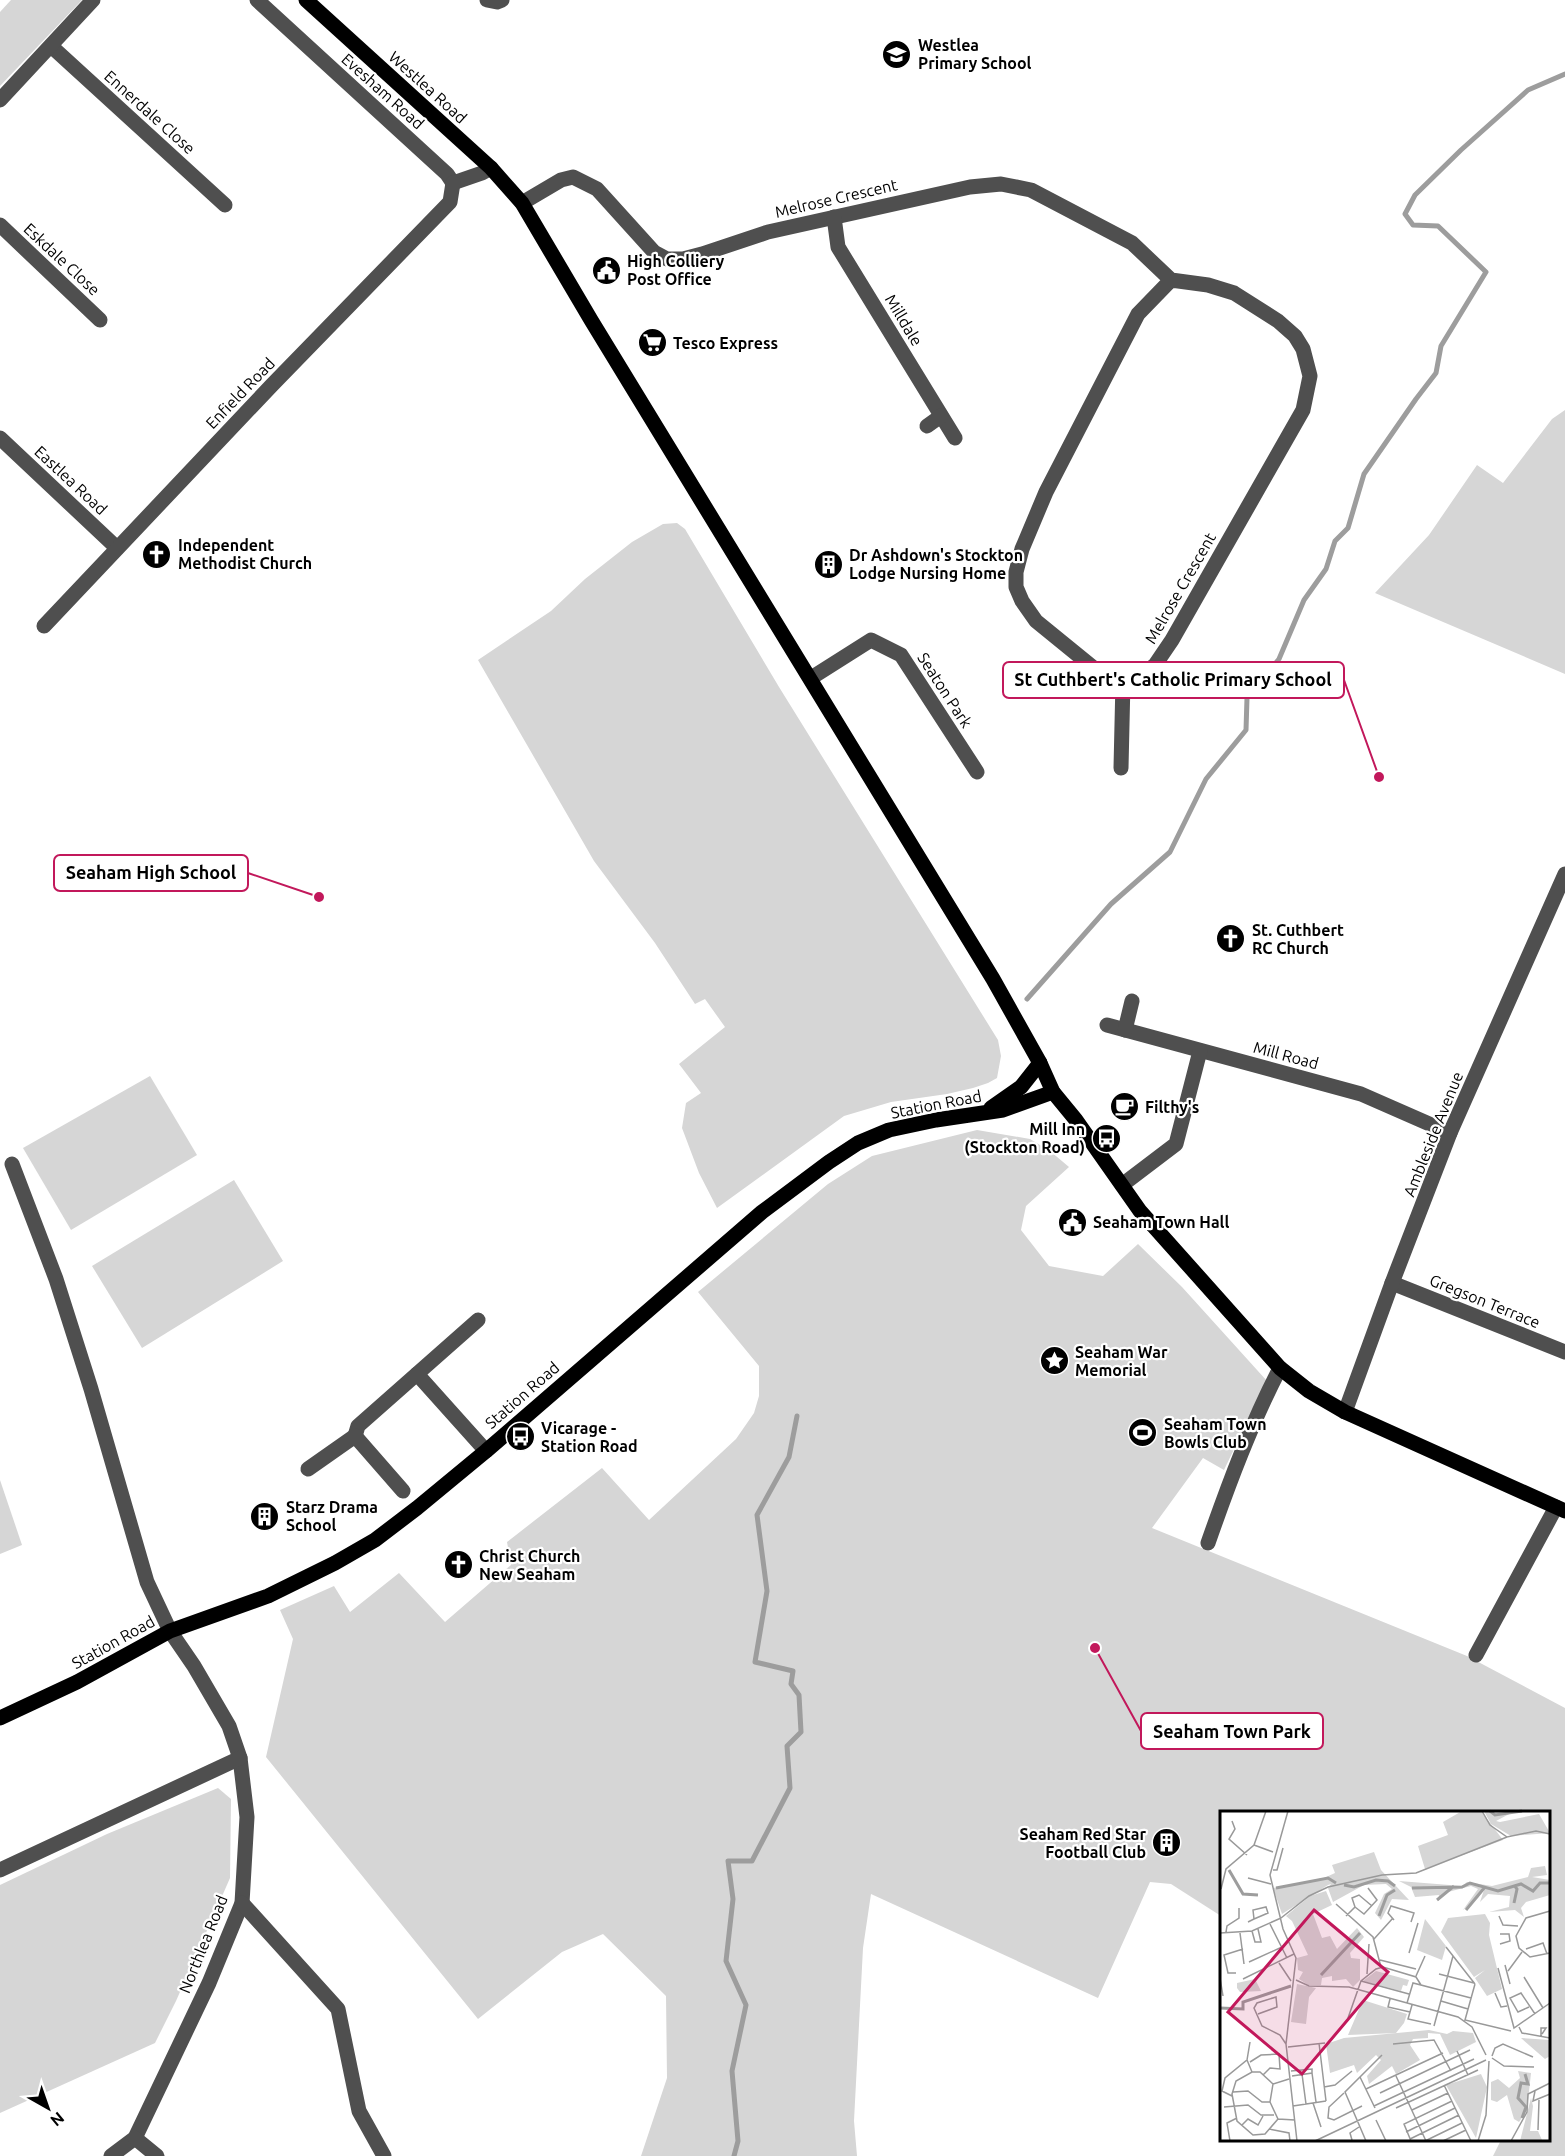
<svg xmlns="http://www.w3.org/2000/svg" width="1565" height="2156" viewBox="0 0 1565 2156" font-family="Ubuntu,sans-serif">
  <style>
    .green { fill: #d6d6d6 }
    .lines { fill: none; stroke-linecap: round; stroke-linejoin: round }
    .stream { stroke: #9d9d9d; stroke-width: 5 }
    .minor { stroke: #4f4f4f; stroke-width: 15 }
    .major { stroke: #000; stroke-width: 15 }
    .labels { text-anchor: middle; stroke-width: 4.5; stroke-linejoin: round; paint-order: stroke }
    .poi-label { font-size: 16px; font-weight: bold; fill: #000; stroke: #fff; text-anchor: start }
    .street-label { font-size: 16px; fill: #000; stroke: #fff }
    .inset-river { fill: none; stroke: #9d9d9d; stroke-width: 3 }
    .inset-road { fill: none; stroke: #999; stroke-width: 1.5 }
    .view { fill: #c2185b; fill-opacity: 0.15; stroke: #c2185b; stroke-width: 3 }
    .inset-edge { fill: none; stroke: #000; stroke-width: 3 }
    .leader { fill: none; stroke: #c2185b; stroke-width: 2 }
    .callout-dot { fill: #c2185b; stroke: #fff; stroke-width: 2 }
    .callout { fill: #fff; stroke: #c2185b; stroke-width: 2 }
    .callout-label { font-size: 18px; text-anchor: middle; font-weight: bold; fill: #000 }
  </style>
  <rect width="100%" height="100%" fill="#fff"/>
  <g class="green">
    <path d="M11,0H82L0,86V12Z"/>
    <path d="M1565,410V674L1375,593L1429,535L1477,465L1503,483L1552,419Z"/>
    <path d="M677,523L685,529L779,687L998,1040L1001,1056L997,1078L988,1083L973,1088L947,1094L891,1102L844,1116L717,1208L699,1173L682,1128L686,1103L701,1093L679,1064L725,1027L705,999L695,1004L655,943L594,861L478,660L551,611L585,579L632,542L663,524Z"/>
    <path d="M150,1076L197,1155L71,1230L23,1148Z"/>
    <path d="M977,1130L1030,1139L1050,1151L1069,1167L1026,1206L1021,1230L1049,1266L1103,1276L1138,1244L1182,1287L1267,1381L1224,1470L1203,1458L1152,1528L1467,1656L1565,1708V2156H1493L1501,2140H1548V1812H1222L1221,1916L1171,1884L1150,1882L1098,1998L871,1894L863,1948L854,2121L857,2156H641L667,2078L666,1996L603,1934L562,1952L478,2019L266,1757L293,1639L280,1610L334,1586L350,1612L399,1573L445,1622L511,1565L507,1542L602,1468L649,1520L736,1439L754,1413L759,1396V1366L698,1292L828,1184L872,1156Z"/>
    <path d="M234,1180L283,1261L142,1348L92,1266Z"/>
    <path d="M0,1480L22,1545L0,1554Z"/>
    <path d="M218,1788L231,1799L230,1878L176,2001L155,2043L0,2113V1885L107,1834Z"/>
  </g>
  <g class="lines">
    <g class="stream">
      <path d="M1027,999L1111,904L1170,852L1206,779L1246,730L1247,698L1279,659L1304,600L1326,569L1335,541L1348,528L1364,474L1416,399L1436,373L1441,346L1486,272L1438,226L1413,225L1405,214L1415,195L1461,150L1528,90L1565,74"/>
      <path d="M734,2156L738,2141L732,2071L746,2005L726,1961L733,1899L728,1861H752L790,1788L787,1746L801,1732L799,1695L791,1684L793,1671L755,1662L767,1591L757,1515L789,1457L797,1416"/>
    </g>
    <g class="minor">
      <path d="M257,0L447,174L453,183"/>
      <path d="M487,0L497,2L502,0"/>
      <path d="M51,46L225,205"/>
      <path d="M0,100L93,0"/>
      <path d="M453,183L482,173L491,168"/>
      <path d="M522,203L561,180L573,177L597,189L654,252L667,259H683L702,254L768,232L970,187L1001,184L1031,190L1132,243L1171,280L1208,285L1234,293L1278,321L1295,336L1303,349L1310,376L1303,410L1172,640L1155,665L1138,678L1123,681L1106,678L1036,621L1022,601L1016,587V572L1022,549L1046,492L1138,314L1171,280"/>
      <path d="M834,217L838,247L955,438"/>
      <path d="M0,225L100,320"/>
      <path d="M927,426L941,416"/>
      <path d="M0,438L117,548"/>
      <path d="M44,626L272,385L450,202L453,183"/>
      <path d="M811,678L871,640L901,655L977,772"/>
      <path d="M1121,768L1123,681"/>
      <path d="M1107,1025L1361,1094L1450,1133"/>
      <path d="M1125,1030L1132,1001"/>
      <path d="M12,1164L56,1279L91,1389L147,1582L170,1631L194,1666L229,1726L240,1758L247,1817L242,1903L209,1983L135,2138L111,2156"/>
      <path d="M1122,1185L1176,1144L1200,1051"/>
      <path d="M1392,1283L1565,1352"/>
      <path d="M417,1374L486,1451"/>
      <path d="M1345,1412L1392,1283L1450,1133L1565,874"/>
      <path d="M355,1436L358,1426L478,1320"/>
      <path d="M308,1469L355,1436L403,1491"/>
      <path d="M1208,1543C1229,1483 1251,1424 1280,1368"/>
      <path d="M1476,1655L1556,1507"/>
      <path d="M0,1870L240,1758"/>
      <path d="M242,1903L338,2009L359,2111L384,2156"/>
      <path d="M135,2138L157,2156"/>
    </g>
    <g class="major">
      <path d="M306,0L491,168L522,203L591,320L993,979L1040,1063L1053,1092L1076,1120L1140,1211L1280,1368L1309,1391L1345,1412L1565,1511"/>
      <path d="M991,1108L1021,1087L1040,1063"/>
      <path d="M0,1718L77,1682L170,1631L268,1596L335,1563L375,1540L417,1508L486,1451L762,1212L829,1162L858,1143L889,1130L936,1120L1003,1110L1053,1092"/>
    </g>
  </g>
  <defs>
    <symbol id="school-disc" viewBox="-11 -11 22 22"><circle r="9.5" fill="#000" stroke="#fff"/><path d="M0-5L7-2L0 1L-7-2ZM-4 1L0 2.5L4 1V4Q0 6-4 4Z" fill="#fff"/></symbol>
    <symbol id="civic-disc" viewBox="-11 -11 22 22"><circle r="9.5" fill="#000" stroke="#fff"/><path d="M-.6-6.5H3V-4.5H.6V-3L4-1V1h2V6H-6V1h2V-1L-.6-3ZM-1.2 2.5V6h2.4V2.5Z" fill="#fff"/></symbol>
    <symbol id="supermarket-disc" viewBox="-11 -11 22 22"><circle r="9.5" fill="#000" stroke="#fff"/><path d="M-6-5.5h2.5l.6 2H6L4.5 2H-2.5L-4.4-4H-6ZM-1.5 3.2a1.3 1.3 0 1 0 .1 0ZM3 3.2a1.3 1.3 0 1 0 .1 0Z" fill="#fff"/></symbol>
    <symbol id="church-disc" viewBox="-11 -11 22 22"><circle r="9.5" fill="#000" stroke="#fff"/><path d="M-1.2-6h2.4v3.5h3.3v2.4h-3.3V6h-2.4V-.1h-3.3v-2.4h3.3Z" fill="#fff"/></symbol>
    <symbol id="building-disc" viewBox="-11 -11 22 22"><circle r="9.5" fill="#000" stroke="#fff"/><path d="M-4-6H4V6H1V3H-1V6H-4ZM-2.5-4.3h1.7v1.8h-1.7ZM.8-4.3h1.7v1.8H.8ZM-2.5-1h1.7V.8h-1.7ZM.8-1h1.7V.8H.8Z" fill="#fff"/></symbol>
    <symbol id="cafe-disc" viewBox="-11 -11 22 22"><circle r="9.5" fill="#000" stroke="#fff"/><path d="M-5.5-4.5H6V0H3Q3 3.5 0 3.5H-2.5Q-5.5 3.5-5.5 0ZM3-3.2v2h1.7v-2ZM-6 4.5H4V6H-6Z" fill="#fff"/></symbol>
    <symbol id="bus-disc" viewBox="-11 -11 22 22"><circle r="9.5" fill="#000" stroke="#fff"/><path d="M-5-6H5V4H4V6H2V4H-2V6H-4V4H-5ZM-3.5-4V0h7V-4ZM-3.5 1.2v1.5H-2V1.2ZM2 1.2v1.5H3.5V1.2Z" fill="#fff"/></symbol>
    <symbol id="sight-disc" viewBox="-11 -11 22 22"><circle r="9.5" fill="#000" stroke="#fff"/><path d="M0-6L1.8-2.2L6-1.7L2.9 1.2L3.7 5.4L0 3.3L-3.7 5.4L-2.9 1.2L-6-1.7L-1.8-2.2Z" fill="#fff"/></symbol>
    <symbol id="stadium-disc" viewBox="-11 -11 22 22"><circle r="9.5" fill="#000" stroke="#fff"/><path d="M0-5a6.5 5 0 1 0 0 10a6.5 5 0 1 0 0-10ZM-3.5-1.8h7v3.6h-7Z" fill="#fff"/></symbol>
  </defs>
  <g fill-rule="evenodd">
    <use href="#school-disc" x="880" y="38" width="33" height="33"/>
    <use href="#civic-disc" x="590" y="254" width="33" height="33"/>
    <use href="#supermarket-disc" x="636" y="326" width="33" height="33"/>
    <use href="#church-disc" x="140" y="538" width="33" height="33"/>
    <use href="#building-disc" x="812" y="548" width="33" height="33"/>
    <use href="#church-disc" x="1214" y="922" width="33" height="33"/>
    <use href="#cafe-disc" x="1108" y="1090" width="33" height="33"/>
    <use href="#bus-disc" x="1090" y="1122" width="33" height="33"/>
    <use href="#civic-disc" x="1056" y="1206" width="33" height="33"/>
    <use href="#sight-disc" x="1038" y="1344" width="33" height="33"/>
    <use href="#stadium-disc" x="1126" y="1416" width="33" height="33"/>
    <use href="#bus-disc" x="504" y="1420" width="33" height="33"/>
    <use href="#building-disc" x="248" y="1500" width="33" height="33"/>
    <use href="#church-disc" x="442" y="1548" width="33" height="33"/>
    <use href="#building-disc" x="1150" y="1826" width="33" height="33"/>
  </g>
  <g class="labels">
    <g class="poi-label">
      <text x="918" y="51">Westlea<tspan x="918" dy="18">Primary School</tspan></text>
      <text x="627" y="267">High Colliery<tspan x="627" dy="18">Post Office</tspan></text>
      <text x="673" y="349">Tesco Express</text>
      <text x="178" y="551">Independent<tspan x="178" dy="18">Methodist Church</tspan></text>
      <text x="849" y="561">Dr Ashdown's Stockton<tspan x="849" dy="18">Lodge Nursing Home</tspan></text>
      <text x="1252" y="936">St. Cuthbert<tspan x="1252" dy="18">RC Church</tspan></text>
      <text x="1145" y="1113">Filthy's</text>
      <text x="1085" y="1135" text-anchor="end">Mill Inn<tspan x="1085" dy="18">(Stockton Road)</tspan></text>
      <text x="1093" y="1228">Seaham Town Hall</text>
      <text x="1075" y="1358">Seaham War<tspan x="1075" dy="18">Memorial</tspan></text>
      <text x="1164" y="1430">Seaham Town<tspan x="1164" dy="18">Bowls Club</tspan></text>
      <text x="541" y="1434">Vicarage -<tspan x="541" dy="18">Station Road</tspan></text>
      <text x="286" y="1513">Starz Drama<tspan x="286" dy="18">School</tspan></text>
      <text x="479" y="1562">Christ Church<tspan x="479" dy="18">New Seaham</tspan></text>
      <text x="1146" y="1840" text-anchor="end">Seaham Red Star<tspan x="1146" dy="18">Football Club</tspan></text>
    </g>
    <g class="street-label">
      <text transform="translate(428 87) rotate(42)" y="6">Westlea Road</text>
      <text transform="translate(383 91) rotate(42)" y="6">Evesham Road</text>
      <text transform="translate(150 112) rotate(42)" y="6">Ennerdale Close</text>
      <text transform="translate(836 198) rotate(-13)" y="6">Melrose Crescent</text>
      <text transform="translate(62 259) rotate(43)" y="6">Eskdale Close</text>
      <text transform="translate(904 320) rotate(59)" y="6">Milldale</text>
      <text transform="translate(240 393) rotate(-46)" y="6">Enfield Road</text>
      <text transform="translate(71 480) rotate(43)" y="6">Eastlea Road</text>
      <text transform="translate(1180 588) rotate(-60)" y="6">Melrose Crescent</text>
      <text transform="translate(945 690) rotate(57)" y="6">Seaton Park</text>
      <text transform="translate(1286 1055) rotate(15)" y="6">Mill Road</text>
      <text transform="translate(936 1104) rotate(-11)" y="6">Station Road</text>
      <text transform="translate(1433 1134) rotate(-68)" y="6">Ambleside Avenue</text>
      <text transform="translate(1485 1301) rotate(22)" y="6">Gregson Terrace</text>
      <text transform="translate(522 1395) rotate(-41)" y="6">Station Road</text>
      <text transform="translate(113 1642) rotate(-29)" y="6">Station Road</text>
      <text transform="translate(203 1944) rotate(-68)" y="6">Northlea Road</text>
    </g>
  </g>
  <g transform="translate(1220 1811)">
    <rect width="330" height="330" fill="#fff"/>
    <path d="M242,0H261L283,29L205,58L198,35L228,24L223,11ZM264,0L293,1L276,10L280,11L319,3L330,22L291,25L271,13ZM154,41L161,59L189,89L172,88L161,109L155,102L164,83L172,78L166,73L144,74L113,91L108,77L111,73L108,74L62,103L53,77L104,67L115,62L112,54ZM325,55L327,64L312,66L330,69V84L306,91L301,97L304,106L295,99L269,101L289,96L290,85L268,83L260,91L265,76L258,87L243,99L258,78L251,75L228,81L218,90L219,84L195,86L191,76L179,70L242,75L247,71L272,75L308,66L311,57ZM106,80L112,94L93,103L102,127L110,125L117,138L137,117L144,126L130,142L131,147L140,148V169L133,176L126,168L112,170V165L102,167L101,174H88L79,168L83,161L78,159L77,147L88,144L72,110L66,105L90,85ZM265,103L270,112L269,124L282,178L267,185L255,167L265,159L254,166L221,121L228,107ZM205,108L226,135L222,149L197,139ZM156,160L189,169L187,175L183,174L181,180L143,170ZM35,168L41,180L20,181L17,177V172ZM77,173L96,177L89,186L86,213L71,211ZM143,189L187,203L184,212L176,222L128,224ZM209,219L227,223L233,220L253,222L256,231L230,244L220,223L208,222V227L193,228L190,234L200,249L176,263L172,255L149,273L147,265L161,249L156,244L137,262L134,254L110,262L106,233L124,227ZM301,227L330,229V245L325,248ZM298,260L311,262L307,299L299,311L294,308L287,284L277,291L271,289V271L278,268L289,277L300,267ZM261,263L267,276L256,327L226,274ZM311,287L313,295L310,320H318L322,329L330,330H300Z" fill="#d6d6d6"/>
    <path class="inset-river" d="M270,0L275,4L302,0M9,59L23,83L38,84M124,74L134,76L156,69L168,70L175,75M294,74L297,78L294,92M56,77L108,67L116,72M192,77L242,76L250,72L278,80L301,73L313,80L320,72H330M217,89L234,75M246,99L265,76M159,105L167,84L175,79M101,164L140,122M0,197L23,198V191L71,175M302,307L306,296L298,287L301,272L308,273L305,263"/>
    <path class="inset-road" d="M68,0L50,64L63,118L76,147L66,233L77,330M262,0L270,14L287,26L316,20L330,23M12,10L15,18L9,28L27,44M34,34L53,41M53,59H57L63,37M28,67L51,73M1,78L6,58L34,34L46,0M116,93L153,126L161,156M135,96L144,103L157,89L148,77M330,100L306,107L296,125L299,137L310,146L330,142M126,105L135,96L132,87L139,84L152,95M279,105L283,114L298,115M61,107L89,85L108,76L162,64L196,62L287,26M174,109L168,102L171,95L194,102L191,111M28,111L34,108L33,99L46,96L48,102L34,108M50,113L67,147M32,120L35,131H41L38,118M6,121L7,115L19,107V97M0,122L32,120L61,107M20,122L24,153M280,123H289L290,130L280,133M154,128L173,107M226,136L255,173M306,138L323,132L327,143M189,142L198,112M160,149L196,158M29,151L62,136M59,152L71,170M285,154L290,173M278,157L294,217L330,192M288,160L302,141M16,162H8L4,144L23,138M147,163L149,133M219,163L254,172M196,165L205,145M304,166L323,197M0,167L3,185M23,168L74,143M76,169L89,175L129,176L238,206L252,216L266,244M141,170L189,183M255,173L245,209L291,220M275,182L281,196L287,195M170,188L168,196L190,201M221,190L248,198M187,192L193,172L251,187M192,194L188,208L211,213M309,196L298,201L290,187L301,182L315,203M38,203L57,196L56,186L37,192L34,197L42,215L60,224L66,233M128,207L141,170L156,158L163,156L196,166L201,174M214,215L233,145M299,216L302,222L330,227M321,226V217H326L322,223M99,232L106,290M173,233L214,229L231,260M68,236L105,232M237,240L248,264M272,245L275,237L283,233L313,246M272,247L284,255L314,256M27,249L30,231M30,251L41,244L59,243L60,258L50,257L43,264M71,260L92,258V262L72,265M92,262L96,291M82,263L86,293M176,265L206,330M140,266L155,297M69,268L53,273L50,291L58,308L75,309M53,273L40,261H32L16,270L12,283L17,310L33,324L45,323L58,308M224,274L251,330M104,276L115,274L132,260M146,278L223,242M315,280L313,290L330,283M13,281L28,280L42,291H50M124,282L109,296L108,307L114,309L142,295M160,282L250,239M12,285L2,280L5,267L27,249L32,261M93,292L101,316M73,295L106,290M154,295L254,248M4,296L28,294L41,304H54M176,297L258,259M192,299L228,282M156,309L166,330M22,314L28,308L38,314L43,305M49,318L69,322L70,330M318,319L319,289M186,321L235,297M190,328L239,304M132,329L130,322L139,316M10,330L7,312L17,307M95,330L266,249M146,330L125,281L162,244M191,330L184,313L232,290M205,330L242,312M223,330L246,319M258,330L266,304L269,250M291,330L307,301L308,283L330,272"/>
    <path class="view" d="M94,99L168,161L82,263L8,201Z"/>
    <rect width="330" height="330" class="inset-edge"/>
  </g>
  <path class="leader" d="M1379 777L1344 680M319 897L248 873M1095 1648L1141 1731"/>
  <g class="callout-dot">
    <circle cx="1379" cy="777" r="6"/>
    <circle cx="319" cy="897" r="6"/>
    <circle cx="1095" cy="1648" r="6"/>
  </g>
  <g class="callout">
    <rect x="1003" y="662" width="341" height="36" rx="6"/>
    <rect x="54" y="855" width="194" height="36" rx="6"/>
    <rect x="1141" y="1713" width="182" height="36" rx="6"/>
  </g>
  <g class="callout-label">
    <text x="1173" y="686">St Cuthbert's Catholic Primary School</text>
    <text x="151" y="879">Seaham High School</text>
    <text x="1232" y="1738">Seaham Town Park</text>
  </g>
  <g transform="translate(48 2108) rotate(140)" stroke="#ffffff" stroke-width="4.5" paint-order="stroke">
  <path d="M0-4.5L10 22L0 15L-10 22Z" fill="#000000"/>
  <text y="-9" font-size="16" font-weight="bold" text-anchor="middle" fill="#000000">N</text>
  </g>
</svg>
